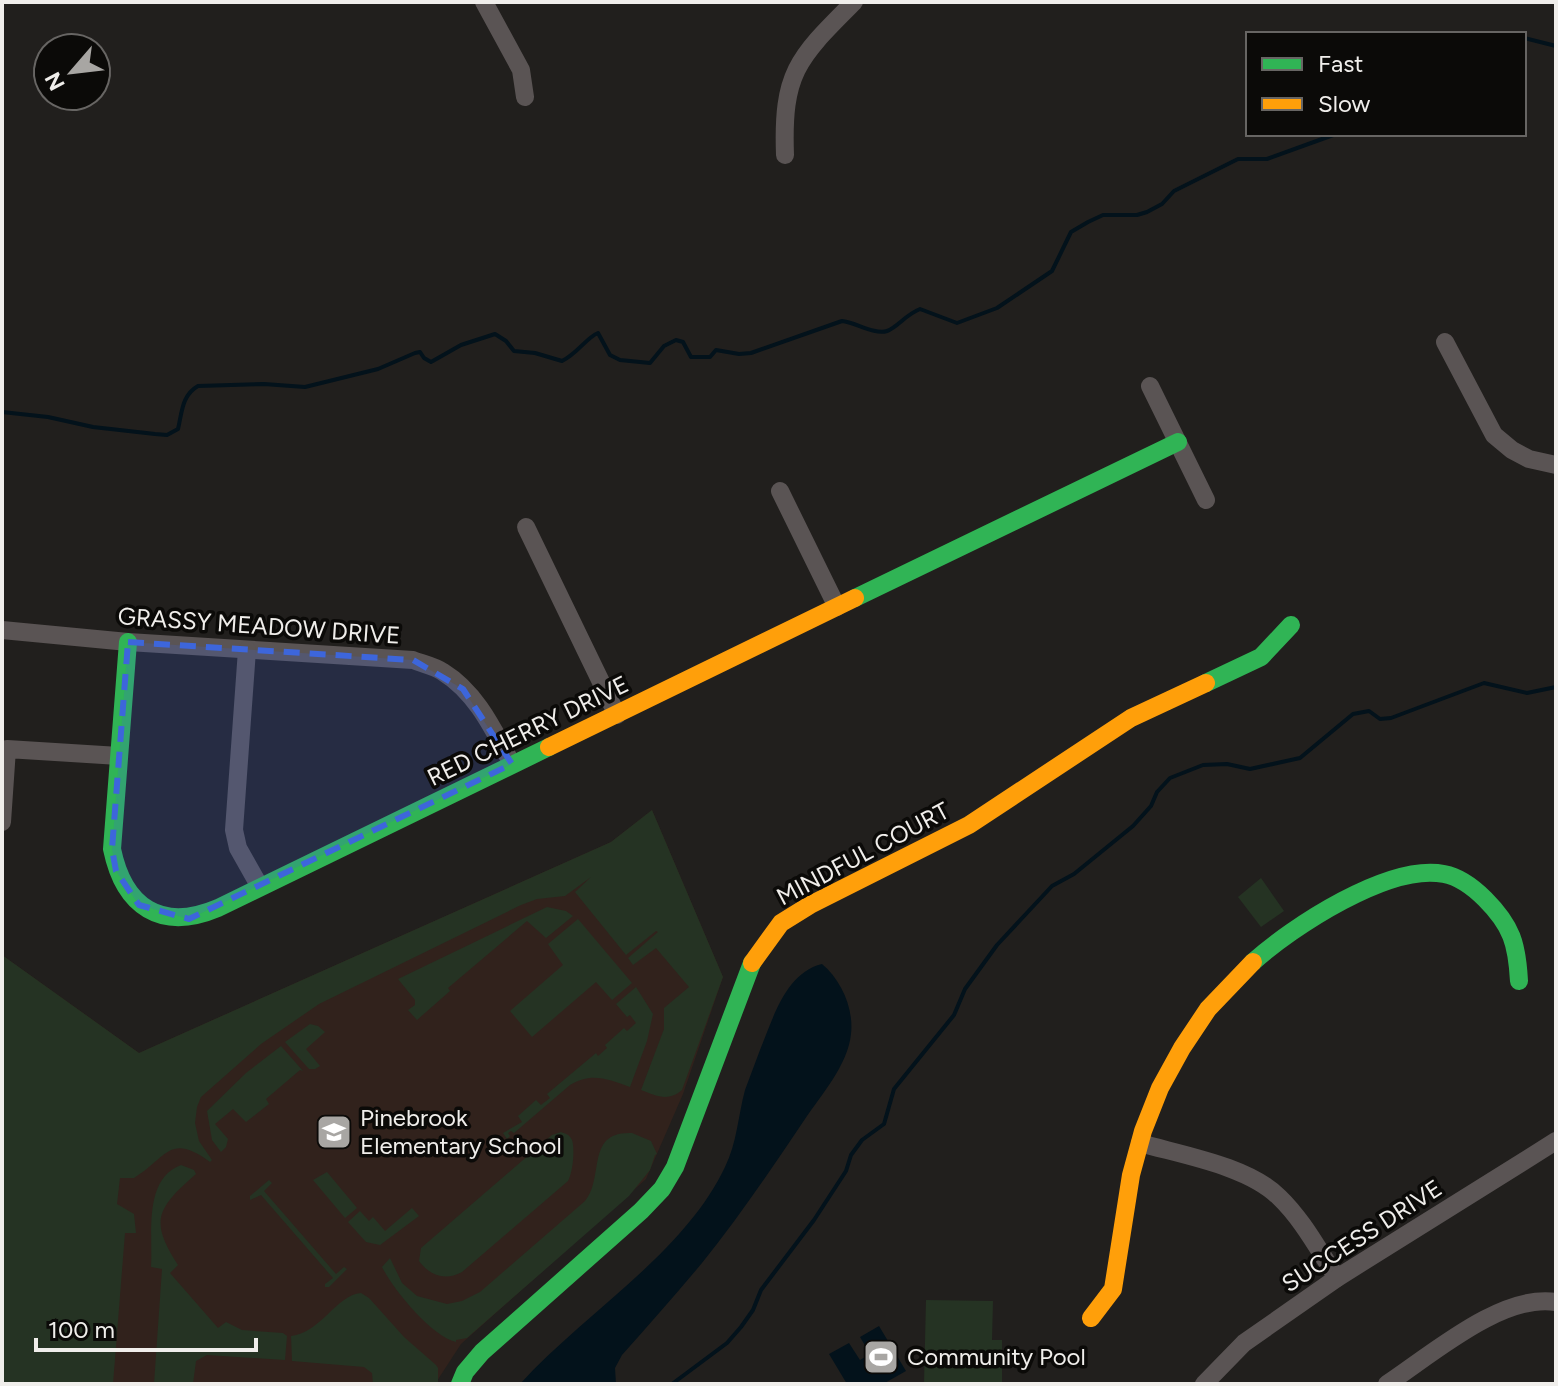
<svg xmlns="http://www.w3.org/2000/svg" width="1558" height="1386" viewBox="0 0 1558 1386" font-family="Figtree,sans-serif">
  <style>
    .education { fill: #31221c }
    .green { fill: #253323 }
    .water { fill: #03121b }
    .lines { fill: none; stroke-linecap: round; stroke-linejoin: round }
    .stream { stroke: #03121b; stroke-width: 4 }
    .street { stroke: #5a5454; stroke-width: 18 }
    .fast { stroke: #30b455; stroke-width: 18 }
    .slow { stroke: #ff9f0a; stroke-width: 18 }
    .marked { fill: #3d66db; fill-opacity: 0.2; stroke: #3d66db; stroke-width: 6; stroke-dasharray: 16 10; stroke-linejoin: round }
    .labels { text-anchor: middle; stroke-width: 7; stroke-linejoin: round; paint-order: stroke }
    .street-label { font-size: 24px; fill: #f0eeeb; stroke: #0b0a08 }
    .poi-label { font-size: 24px; fill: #f0eeeb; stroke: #0b0a08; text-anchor: start }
  </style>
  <rect width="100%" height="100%" fill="#211f1d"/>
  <path class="education" d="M652,810L723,977L683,1094L646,1179L461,1344L435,1384H2V955L139,1053L611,842Z"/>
  <g class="green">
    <path d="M652,810L723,977L682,1090C668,1102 657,1096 641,1090L664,1029V1008L689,987L656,948L633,965L628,958L658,932L656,931L626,955L575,892L591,877L565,896L537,899L521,905L319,1004L261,1044L201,1097L197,1107L195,1123L199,1141L212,1160L210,1162C169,1132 167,1158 134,1178H120L117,1204L134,1214L136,1233H125L113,1384H2V955L139,1053L611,842Z"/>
    <path d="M1261,878L1284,911L1261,927L1238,897Z"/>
    <path d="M547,907L566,911L573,916L546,938L527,921L448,988L450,991L417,1020L408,1010L415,1005V1000L398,979Z"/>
    <path d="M578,919L632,983L612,1000L596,982L532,1037L510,1011L563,965L548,944Z"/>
    <path d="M636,987L653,1014L647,1041L630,1087C608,1079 591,1072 570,1085L514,1133L511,1131L508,1133L510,1136L507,1139L503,1133L522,1122L518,1116L536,1100L541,1105L550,1098L547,1094L596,1053L598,1056L607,1048L605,1045L624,1028L627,1031L636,1023L630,1015L627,1017L616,1004Z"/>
    <path d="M310,1024L318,1026L325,1032L306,1049L320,1066L315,1069H309L285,1042Z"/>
    <path d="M281,1046L303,1071L300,1070L266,1099L269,1104L246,1122L233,1109L215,1124L228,1139L226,1147L221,1152L212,1140L207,1111L246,1073Z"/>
    <path d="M561,1132C566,1134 569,1134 572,1140C575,1149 573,1172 568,1181L462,1272C445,1281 430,1276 419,1261L421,1248L552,1135Z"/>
    <path d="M632,1133L651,1141L657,1154L655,1155L650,1170L629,1196L467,1338L456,1340V1342C431,1336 393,1289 382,1267L390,1258L402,1283L417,1296L447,1304L462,1301L480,1292L585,1201C605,1177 585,1131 632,1133Z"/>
    <path d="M181,1165L194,1170L196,1174C157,1208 149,1221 178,1265L170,1273L218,1328L226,1322L242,1330L283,1333L287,1336L285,1360L207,1355L196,1361L193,1384H154L162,1269L151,1267C153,1234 143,1179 181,1165Z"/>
    <path d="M327,1172L357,1208L345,1218L313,1180Z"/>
    <path d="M269,1180L272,1183L264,1191L336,1274L344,1267L347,1269L329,1287H325V1284L333,1278L261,1195L250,1200V1196Z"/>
    <path d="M412,1208L419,1216L380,1245L366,1242L348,1222L360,1211L369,1221L373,1217L385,1231Z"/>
    <path d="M361,1293L369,1298L404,1337L436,1365L438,1368V1384H373L372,1373L364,1367L292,1361L291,1336C321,1333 336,1295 361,1293Z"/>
    <path d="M926,1300L993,1301L992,1340H1002V1384H924Z"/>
  </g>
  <g class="water">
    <path d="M822,964C841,980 854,1008 851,1034C848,1065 821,1095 805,1119C772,1168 739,1217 702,1263C676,1294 649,1325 622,1355L615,1368L616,1384H520C583,1314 684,1254 725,1167C737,1143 738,1116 745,1090C750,1077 755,1063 760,1050C773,1019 785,973 822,964Z"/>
    <path d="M879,1326L906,1371L883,1384H847L829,1354L849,1343L860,1360L870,1354L860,1337Z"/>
  </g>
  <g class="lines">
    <g class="stream">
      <path d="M1524,38L1556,46"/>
      <path d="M2,412L48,417L93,427L155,434L167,435L178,429C182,412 182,395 198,386L264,384L305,387L378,369L415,353L420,352L424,358L431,362L461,345L495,334L506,341L514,351L535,353L562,361C578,353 586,338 598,333L610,355L620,360L650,363L664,346L676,340L683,342L691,357H710L716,350L739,354L751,353L842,321C855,322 874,335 887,331C898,327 905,315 920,309L957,323L997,308L1052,271L1071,232L1088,222L1103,215H1137L1147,212L1162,204L1174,191L1238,159H1267L1336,134"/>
      <path d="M672,1384L727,1343L741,1327L753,1310L761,1290L814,1220L846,1171L851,1155L862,1140L884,1124L894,1089L954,1015L965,989L997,945L1052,886L1074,874L1133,826L1151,806L1157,792L1170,778L1203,765L1227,764L1250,769L1300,758L1353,714L1369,711L1380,719L1391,718L1484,683L1527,693L1556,687"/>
    </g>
    <g class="street">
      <path d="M484,2L521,70L525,97"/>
      <path d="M785,155C782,72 798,58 854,2"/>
      <path d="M1445,342L1494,435L1512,450L1529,459L1556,465"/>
      <path d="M1150,386L1206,500"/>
      <path d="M780,491L837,607"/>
      <path d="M526,527L617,715"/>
      <path d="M2,630L128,642L413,660C423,664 435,666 443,672C477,693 494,731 512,764"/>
      <path d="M247,650L234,830L238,848L260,887"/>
      <path d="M2,822L7,749L119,756"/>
      <path d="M1140,1143C1182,1155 1248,1166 1279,1197C1303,1220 1319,1251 1337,1278"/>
      <path d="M1204,1384L1244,1343L1337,1278L1556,1141"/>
      <path d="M1387,1384C1431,1355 1502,1293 1556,1302"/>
    </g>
    <g class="fast">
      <path d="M855,598L1178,442"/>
      <path d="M128,642L112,849C124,907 161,932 218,908L549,747"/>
      <path d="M1206,683L1261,657L1291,625"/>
      <path d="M1253,962C1292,927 1389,863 1444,874C1460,877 1473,887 1485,899C1512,926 1517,944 1519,981"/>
      <path d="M460,1384L465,1372L482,1352L641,1211L662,1189L675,1167L752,963"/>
    </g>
    <g class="slow">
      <path d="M549,747L855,598"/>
      <path d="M752,963L781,923L810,905L969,825L1131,718L1206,683"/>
      <path d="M1091,1318L1113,1289L1131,1175L1143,1131L1160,1088L1182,1048L1208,1009L1253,962"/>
    </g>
  </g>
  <path class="marked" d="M128,642L413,660L463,689L512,764L189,919L139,905L116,871L112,849Z"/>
  <defs>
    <symbol id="school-square" viewBox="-11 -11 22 22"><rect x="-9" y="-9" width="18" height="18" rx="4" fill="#a8a6a3" stroke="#0b0a08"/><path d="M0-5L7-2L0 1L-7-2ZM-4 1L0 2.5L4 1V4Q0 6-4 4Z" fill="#fff"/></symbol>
    <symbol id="stadium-square" viewBox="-11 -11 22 22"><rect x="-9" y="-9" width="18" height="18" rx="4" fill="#a8a6a3" stroke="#0b0a08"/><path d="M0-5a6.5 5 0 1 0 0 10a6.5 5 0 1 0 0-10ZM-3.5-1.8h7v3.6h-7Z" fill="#fff"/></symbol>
  </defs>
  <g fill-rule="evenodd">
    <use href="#school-square" x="314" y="1112" width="40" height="40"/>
    <use href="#stadium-square" x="861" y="1337" width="40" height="40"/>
  </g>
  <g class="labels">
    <g class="street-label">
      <text transform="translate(259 626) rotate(4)" y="8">GRASSY MEADOW DRIVE</text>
      <text transform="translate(528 731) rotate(-26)" y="8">RED CHERRY DRIVE</text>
      <text transform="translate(863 854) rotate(-28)" y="8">MINDFUL COURT</text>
      <text transform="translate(1362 1236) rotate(-33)" y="8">SUCCESS DRIVE</text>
    </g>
    <g class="poi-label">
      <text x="360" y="1126">Pinebrook<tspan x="360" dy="28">Elementary School</tspan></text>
      <text x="907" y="1365">Community Pool</text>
    </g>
  </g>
  <rect width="1558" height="1386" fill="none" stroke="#f0eeeb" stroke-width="8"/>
  <rect x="1246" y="32" width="280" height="104" fill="#0b0a08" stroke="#676563" stroke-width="2"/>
  <rect x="1262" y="58" width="40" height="12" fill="#30b455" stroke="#676563" stroke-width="2"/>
  <text x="1318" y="72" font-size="24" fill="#f0eeeb">Fast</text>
  <rect x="1262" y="98" width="40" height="12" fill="#ff9f0a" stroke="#676563" stroke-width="2"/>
  <text x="1318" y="112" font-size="24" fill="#f0eeeb">Slow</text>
  <g transform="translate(72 72) rotate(242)"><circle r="38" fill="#0b0a08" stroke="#676563" stroke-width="2"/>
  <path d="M0-6L14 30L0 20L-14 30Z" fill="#a8a6a3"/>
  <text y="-12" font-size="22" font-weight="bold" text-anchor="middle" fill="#f0eeeb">N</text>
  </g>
  <path d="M36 1338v12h220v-12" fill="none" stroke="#f0eeeb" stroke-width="4"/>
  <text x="48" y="1338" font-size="24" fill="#f0eeeb" stroke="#0b0a08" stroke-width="6" paint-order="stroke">100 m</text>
</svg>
